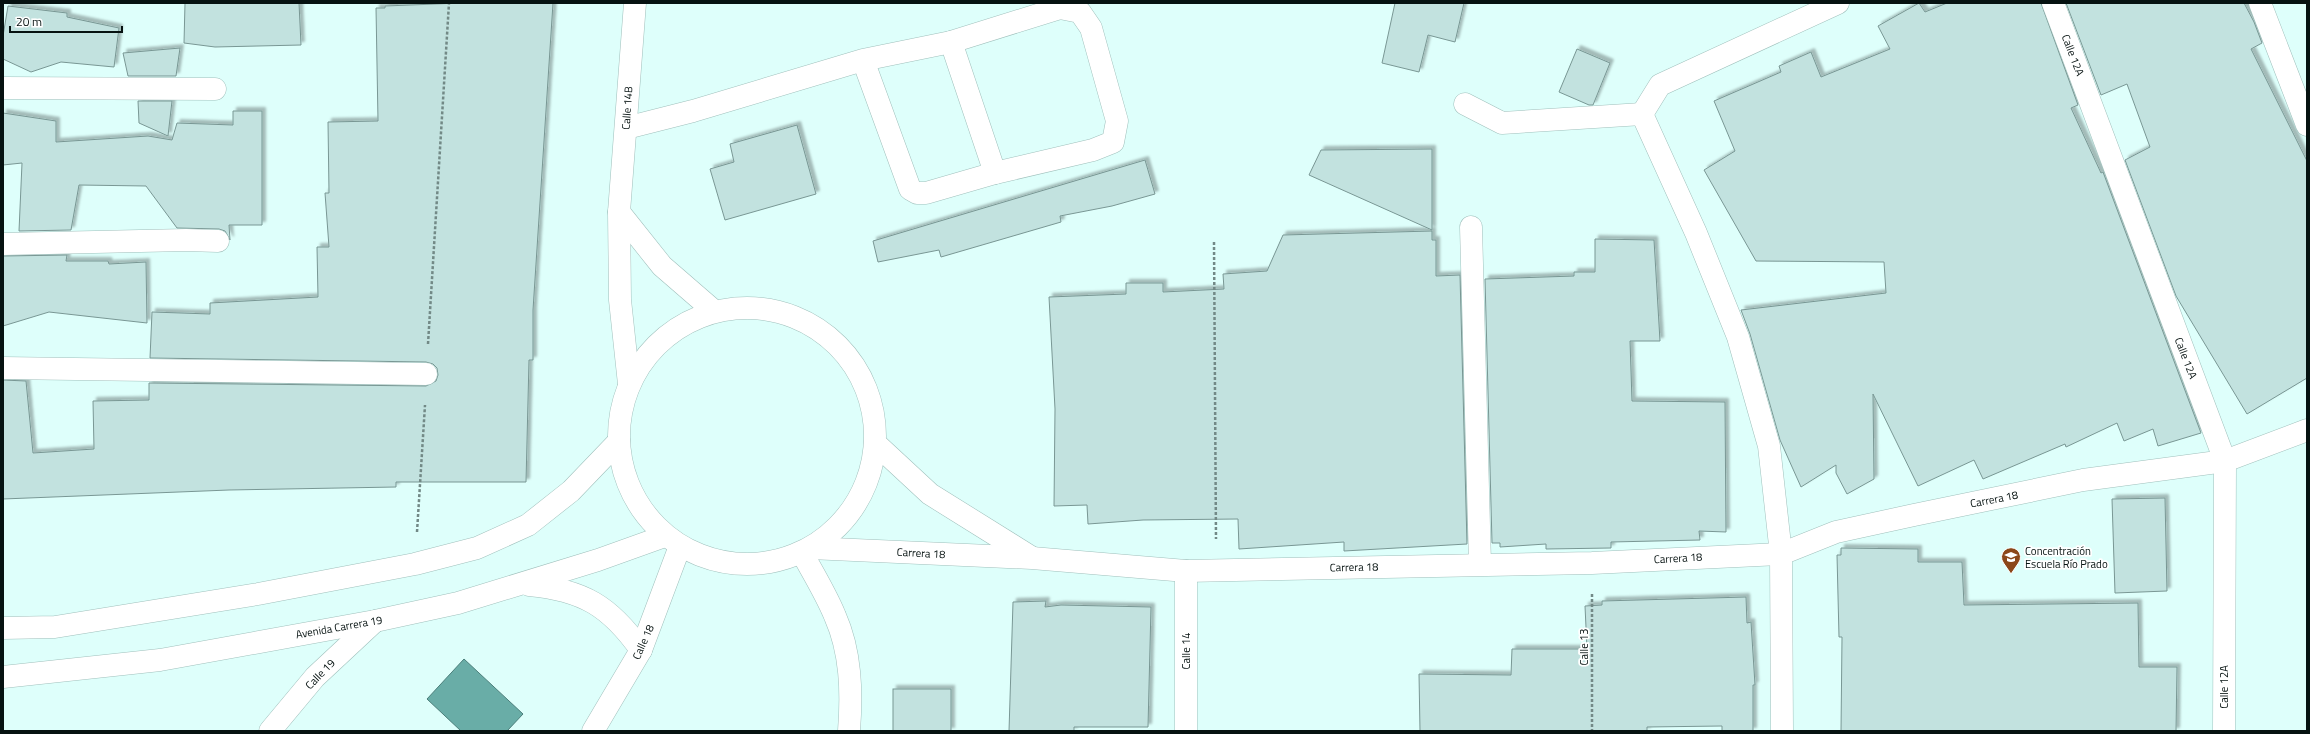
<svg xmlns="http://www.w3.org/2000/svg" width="2310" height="734" viewBox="0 0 2310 734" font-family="'Titillium Web',sans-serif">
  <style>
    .water { fill: #69ada7; stroke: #4b7e7a }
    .building { fill: #c2e2df; stroke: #799794; filter: url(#shadow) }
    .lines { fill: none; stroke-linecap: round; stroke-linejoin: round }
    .minor-casing { stroke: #a0c0bc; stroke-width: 23 }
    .path { stroke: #728986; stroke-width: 2.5; stroke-dasharray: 3 2; stroke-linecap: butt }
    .minor { stroke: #fff; stroke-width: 22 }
    .labels { text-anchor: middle; stroke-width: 3.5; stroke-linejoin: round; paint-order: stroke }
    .street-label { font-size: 11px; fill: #061211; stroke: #fff }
    .poi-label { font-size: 11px; fill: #061211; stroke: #fff; text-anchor: start }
  </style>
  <defs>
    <filter id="shadow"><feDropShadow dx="3.5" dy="-3.5" stdDeviation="1" flood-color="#0004"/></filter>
  </defs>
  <rect width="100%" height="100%" fill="#defffb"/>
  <path class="water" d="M464,659L523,714L507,731H461L427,699Z"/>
  <g class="building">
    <path d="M185,3H299L301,45L215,47L184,43Z"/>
    <path d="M461,3H553L533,310V360H529L526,482H396V487L229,490L3,499V380L26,381L33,453L94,449L93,401L149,400V383L426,386L436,381L438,375L437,368L433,364L426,362L150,358L152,312L210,314V303L318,297L317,247H329L325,193H329L328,122L378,121L376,8H385V6Z"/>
    <path d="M1395,3H1464L1455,42L1428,35L1419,72L1382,63Z"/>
    <path d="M1919,3L1925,12L1947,3H2041L2078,105L2071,108L2101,173L2103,172L2201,433L2158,446L2153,429L2124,441L2117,423L2066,447L2065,444L1983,479L1974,460L1918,486L1873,394L1874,479L1847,494L1836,473V465L1801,487L1780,440L1750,334L1741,310L1886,293L1884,262L1756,261L1704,170L1735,151L1714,101L1781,72L1779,66L1811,52L1821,77L1890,49L1878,26Z"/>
    <path d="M2066,3H2244L2254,22L2262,43L2251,49L2307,161V378L2247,414L2176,296L2125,160L2150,147L2127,84L2101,95Z"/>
    <path d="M8,6L67,13V17L119,28L114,67L61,62L31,72L3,59V36Z"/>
    <path d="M180,48L176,76H128L123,53Z"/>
    <path d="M1577,49L1610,63L1593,105H1589L1559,92Z"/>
    <path d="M138,101H172L168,136L139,123Z"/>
    <path d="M233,111H262V225H229L230,240L225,231L219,229L177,228L146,186L79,185L71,230L19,231L22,163L3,165V113L56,121V142L148,136L172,140L177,123L233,125Z"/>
    <path d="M797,125L816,194L725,220L710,169L734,162L730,144Z"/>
    <path d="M1432,149V230L1309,175L1321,150Z"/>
    <path d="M1145,160L1155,194L1112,206L1060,216L1061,222L941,257L939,250L878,262L873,241Z"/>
    <path d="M1432,231V240H1436V276L1460,275L1467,544L1344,551V542L1239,549L1238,519L1143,520L1088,524L1087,505L1054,506L1055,409L1049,297L1126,294V283H1163V292L1224,289L1223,274L1267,271L1283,235Z"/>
    <path d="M1595,239L1654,240L1660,341H1630L1632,401L1725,402L1726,532L1699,531L1700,540L1611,542V548L1546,549V544L1500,547V543H1492L1485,279L1574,276V272H1595Z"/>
    <path d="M67,255L66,261H108L109,264L146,262L147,323L49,312L3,326V256Z"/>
    <path d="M2165,498L2167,591L2115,593L2112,499Z"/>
    <path d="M1841,548L1918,549V562H1962L1964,605L2138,603L2139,667H2177L2176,731H1841L1842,637H1839L1837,555H1841Z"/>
    <path d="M1746,597L1747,623L1751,622L1755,685H1753V731H1722V726L1647,727V731H1420L1419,674L1511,675L1512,649H1587L1585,606L1602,605V601Z"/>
    <path d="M1046,601L1045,607L1061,605L1151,607L1148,727H1074V731H1009L1013,602Z"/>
    <rect x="893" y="689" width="58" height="42"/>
  </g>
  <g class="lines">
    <defs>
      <g id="minor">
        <path d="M2053,3L2225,461L2224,731"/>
        <path d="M2260,3L2307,125"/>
        <path d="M951,42L1060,8L1080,12L1091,28L1117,121L1113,142L1093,150L995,173"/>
        <path d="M3,88L215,89"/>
        <path d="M1465,104L1502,123L1642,114"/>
        <path d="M1642,114L1696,233L1738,337L1769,446L1781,554L1782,731"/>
        <path d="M1642,114L1660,85L1838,3"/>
        <path d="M626,128L693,111L863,60L951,42L995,173L926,193H917L910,189L863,60"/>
        <path d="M619,212L662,266L714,311"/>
        <path d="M1471,227L1480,564"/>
        <path d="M3,244L186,240L218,241"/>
        <circle cx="747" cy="436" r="128"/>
        <path d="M3,368L426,374"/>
        <path d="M629,384L620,300L619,212L635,3"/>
        <path d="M875,443L930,494L1031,557"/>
        <path d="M810,548L1032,558L1186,571L1592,563L1781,554L1836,532L1914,515L2083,480L2225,461L2307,430"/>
        <path d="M802,553C813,573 826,594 835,616C851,652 852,692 849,731"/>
        <path d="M1186,571V731"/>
        <path d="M529,585C583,590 610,606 641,650"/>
        <path d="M3,628L55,627L258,594L415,564L477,548L528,525L571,491L619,441"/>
        <path d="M3,677L160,660L375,621L458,603L598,560L665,536"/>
        <path d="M270,731L315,677L375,621"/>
        <path d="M593,731L641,650L680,546"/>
      </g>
    </defs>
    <use href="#minor" class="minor-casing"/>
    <g class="path">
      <path d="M1214,242L1216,539"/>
      <path d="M428,344L449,3"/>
      <path d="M417,532L425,405"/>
      <path d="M1592,594V731"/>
    </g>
    <use href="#minor" class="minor"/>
  </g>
  <defs>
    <symbol id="school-pin" viewBox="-11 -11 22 30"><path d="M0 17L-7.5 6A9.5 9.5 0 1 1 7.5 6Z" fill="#8b4719" stroke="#fff"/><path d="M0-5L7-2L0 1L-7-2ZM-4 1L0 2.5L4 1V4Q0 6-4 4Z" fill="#fff"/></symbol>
  </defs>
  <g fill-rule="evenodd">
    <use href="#school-pin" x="2000" y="546" width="22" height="30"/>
  </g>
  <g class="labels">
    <g class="street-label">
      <text transform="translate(2073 55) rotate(69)" y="4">Calle 12A</text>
      <text transform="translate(627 108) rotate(-86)" y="4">Calle 14B</text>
      <text transform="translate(2186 358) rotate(69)" y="4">Calle 12A</text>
      <text transform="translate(1994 499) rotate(-11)" y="4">Carrera 18</text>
      <text transform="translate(921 553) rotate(3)" y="4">Carrera 18</text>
      <text transform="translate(1678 558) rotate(-3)" y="4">Carrera 18</text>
      <text transform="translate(1354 567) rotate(-1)" y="4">Carrera 18</text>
      <text transform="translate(339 627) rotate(-10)" y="4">Avenida Carrera 19</text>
      <text transform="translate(643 642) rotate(-66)" y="4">Calle 18</text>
      <text transform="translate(1584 647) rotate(-90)" y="4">Calle 13</text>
      <text transform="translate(1186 651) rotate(-90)" y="4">Calle 14</text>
      <text transform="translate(320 674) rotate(-46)" y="4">Calle 19</text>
      <text transform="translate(2224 687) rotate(-90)" y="4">Calle 12A</text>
    </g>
    <g class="poi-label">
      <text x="2025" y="555">Concentración<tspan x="2025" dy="13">Escuela Río Prado</tspan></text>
    </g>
  </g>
  <rect width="2310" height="734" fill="none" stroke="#061211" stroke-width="8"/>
  <path d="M10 26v6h112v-6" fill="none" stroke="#061211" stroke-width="2"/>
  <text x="16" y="26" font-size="12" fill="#061211" stroke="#ffffff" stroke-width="3" paint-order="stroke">20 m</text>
</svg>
